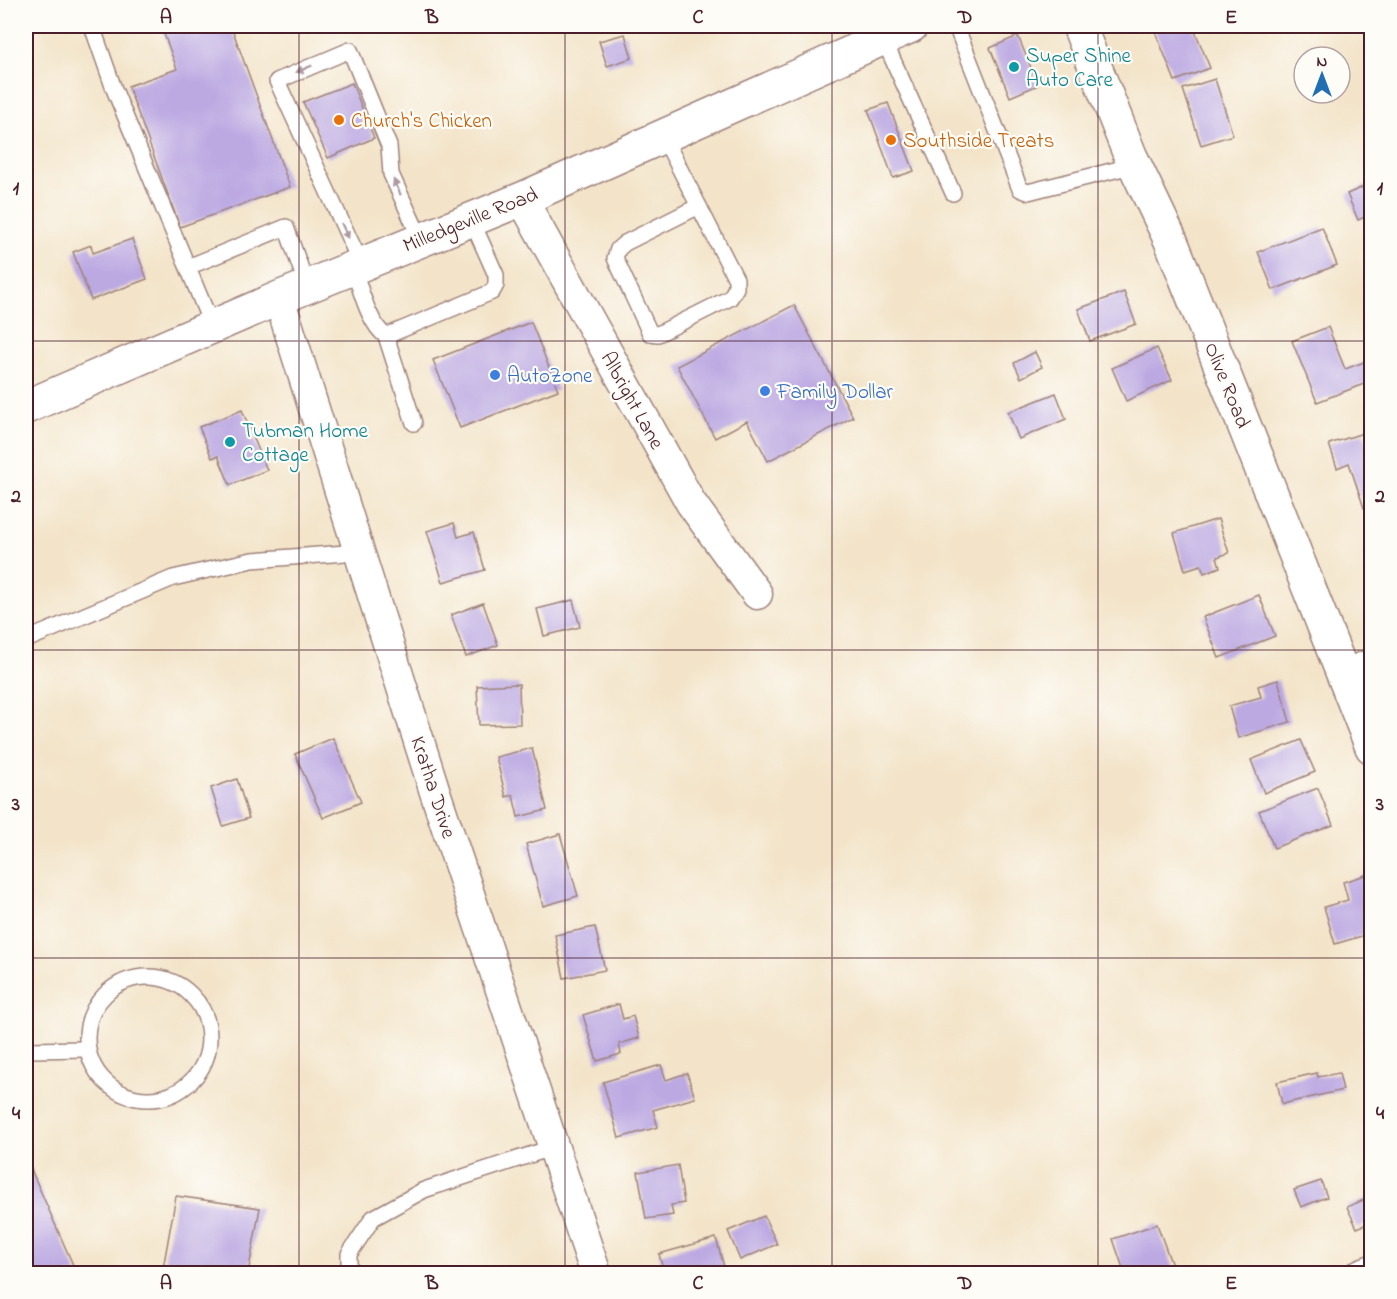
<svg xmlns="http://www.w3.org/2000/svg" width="1397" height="1299" viewBox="0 0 1397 1299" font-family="'Indie Flower',sans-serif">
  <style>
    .building { fill: #bca9e2 }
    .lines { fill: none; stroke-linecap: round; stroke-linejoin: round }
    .service-casing { stroke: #9e827a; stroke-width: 18 }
    .minor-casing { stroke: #9e827a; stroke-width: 33 }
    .tertiary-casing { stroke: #9e827a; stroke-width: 36 }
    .primary-casing { stroke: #9e827a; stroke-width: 36 }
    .service { stroke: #fff; stroke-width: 15 }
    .minor { stroke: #fff; stroke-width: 30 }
    .tertiary { stroke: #fff; stroke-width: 33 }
    .primary { stroke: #fff; stroke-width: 33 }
    .oneway { fill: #ae9aa0 }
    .grid { fill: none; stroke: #4a1f2b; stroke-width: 1.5; stroke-opacity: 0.55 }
    .culture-dot { fill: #0f9aa8; stroke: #fdfcf7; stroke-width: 2 }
    .food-dot { fill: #e8710a; stroke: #fdfcf7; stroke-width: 2 }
    .shop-dot { fill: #3f7fe0; stroke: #fdfcf7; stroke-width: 2 }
    .labels { text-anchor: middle; stroke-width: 4.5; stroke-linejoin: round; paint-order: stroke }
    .culture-label { font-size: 21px; fill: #0d838f; stroke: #fdfcf7; text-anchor: start }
    .food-label { font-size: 21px; fill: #c56008; stroke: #fdfcf7; text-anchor: start }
    .street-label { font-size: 21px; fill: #4a1f2b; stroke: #fdfcf7 }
    .shop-label { font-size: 21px; fill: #366cbe; stroke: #fdfcf7; text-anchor: start }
    .neatline { fill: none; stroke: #4a1f2b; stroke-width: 2 }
    .grid-label { font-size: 20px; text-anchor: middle; font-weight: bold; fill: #4a1f2b }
  </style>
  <rect width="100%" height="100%" fill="#fdfcf7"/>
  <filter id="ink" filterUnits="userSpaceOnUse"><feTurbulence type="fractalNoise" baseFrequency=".0167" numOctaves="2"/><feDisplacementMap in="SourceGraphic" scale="12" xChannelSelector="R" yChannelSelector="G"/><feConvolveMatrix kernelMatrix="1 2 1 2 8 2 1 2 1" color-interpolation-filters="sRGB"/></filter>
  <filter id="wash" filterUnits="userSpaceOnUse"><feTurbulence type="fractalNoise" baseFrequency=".008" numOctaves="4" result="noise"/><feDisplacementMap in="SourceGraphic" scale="24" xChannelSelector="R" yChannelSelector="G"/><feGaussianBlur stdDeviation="1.35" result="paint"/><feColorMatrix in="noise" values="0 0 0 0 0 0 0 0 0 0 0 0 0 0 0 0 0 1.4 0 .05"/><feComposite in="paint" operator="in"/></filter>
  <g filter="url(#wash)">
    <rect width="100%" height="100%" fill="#f3e4c9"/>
    <g id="blocks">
      <g class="building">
        <path d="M161,26H231L290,187L180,227L128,86L177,69Z"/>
        <path d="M1153,26H1193L1210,68L1175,81Z"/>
        <path d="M625,34L632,58L607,66L599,41Z"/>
        <path d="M1018,36L1038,85L1010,97L990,48Z"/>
        <path d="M1215,79L1233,135L1201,145L1183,89Z"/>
        <path d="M352,83L374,138L328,158L303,102Z"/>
        <path d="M888,103L914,171L893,178L868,110Z"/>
        <path d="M1372,183V214L1358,220L1347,194Z"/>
        <path d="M1322,227L1337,265L1273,290L1258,252Z"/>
        <path d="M132,239L147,279L91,300L73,252L91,245L93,253Z"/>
        <path d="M1124,292L1136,324L1090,341L1078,309Z"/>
        <path d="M794,305L853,417L768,461L747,421L715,438L677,366Z"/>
        <path d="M531,322L558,390L460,428L433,360Z"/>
        <path d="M1328,327L1345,369L1367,361L1372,373V381L1317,402L1292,341Z"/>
        <path d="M1157,348L1172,380L1126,401L1112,368Z"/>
        <path d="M1035,352L1042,367L1021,378L1014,363Z"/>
        <path d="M1056,393L1066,419L1019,439L1008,412Z"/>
        <path d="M242,410L267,470L230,485L218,456L212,458L199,427Z"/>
        <path d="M1363,433L1367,443L1372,442V505L1364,508L1349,463L1337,468L1329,444Z"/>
        <path d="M1218,519L1229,553L1217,557L1220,567L1204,573L1201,565L1185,570L1174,533Z"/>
        <path d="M454,523L458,537L474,532L485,570L443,582L427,531Z"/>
        <path d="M1259,595L1275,636L1219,658L1203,617Z"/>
        <path d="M573,600L580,627L544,636L537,609Z"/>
        <path d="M483,603L498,645L466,657L451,615Z"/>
        <path d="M1278,680L1290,722L1238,738L1229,706L1261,697L1258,686Z"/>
        <path d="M519,684L520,724L479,725L477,686Z"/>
        <path d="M333,738L361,802L323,818L295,754Z"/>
        <path d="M1301,740L1315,772L1264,793L1251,760Z"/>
        <path d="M532,748L547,810L518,817L513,795L506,797L496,757Z"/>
        <path d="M237,779L249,818L223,826L211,788Z"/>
        <path d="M1318,788L1333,825L1274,848L1259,811Z"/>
        <path d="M560,834L578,896L543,906L526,844Z"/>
        <path d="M1369,874L1372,882V933L1335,944L1324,907L1348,900L1343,882Z"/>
        <path d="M595,927L605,970L564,978L555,935Z"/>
        <path d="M619,1004L623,1019L633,1016L639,1038L619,1044L621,1054L597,1061L583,1015Z"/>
        <path d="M1372,1017V1035H1371L1366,1019Z"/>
        <path d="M661,1065L666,1080L687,1073L695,1098L653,1110L658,1127L619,1138L603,1082Z"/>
        <path d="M1317,1073L1318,1077L1339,1073L1343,1090L1282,1104L1277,1082Z"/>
        <path d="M26,1158L77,1274H26Z"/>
        <path d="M678,1165L684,1203L671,1205L673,1215L646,1219L638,1172Z"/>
        <path d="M1321,1181L1327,1197L1301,1207L1294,1190Z"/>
        <path d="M176,1196L260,1208L248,1274H162Z"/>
        <path d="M1368,1198L1372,1206V1222L1357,1228L1347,1207Z"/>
        <path d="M764,1216L777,1244L740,1260L728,1231Z"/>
        <path d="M1157,1224L1175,1274H1125L1113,1239Z"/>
        <path d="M716,1238L726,1274H664L659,1254Z"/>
      </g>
    </g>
  </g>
  <g filter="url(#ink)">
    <use href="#blocks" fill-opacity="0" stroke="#9e827a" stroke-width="1.5"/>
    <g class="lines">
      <defs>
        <g id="service">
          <path d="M92,26L114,89L212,326"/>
          <path d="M956,26L1020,189L1028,192L1135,165"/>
          <path d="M883,38L953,193"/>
          <path d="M663,136L736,279V288L730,298L658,334L650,333L615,258L618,249L625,243L699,206"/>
          <path d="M361,264L277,81L350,50L389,146L391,174L421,240"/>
          <path d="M188,267L286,227L307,286"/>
          <path d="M353,267C360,287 369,325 386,336L492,292L496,285V275L471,219"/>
          <path d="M386,336L414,423"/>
          <path d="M26,640L173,578L252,560L359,552"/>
          <circle cx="148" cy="1038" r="61"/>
          <path d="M26,1051L29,1050L86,1049"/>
          <path d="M349,1274V1254L373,1218L424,1190L554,1147"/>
        </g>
        <g id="minor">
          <path d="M522,199L691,503L757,594"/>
          <path d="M279,298L435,792L596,1274"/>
          <path d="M1343,675L1372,664"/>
          <path d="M1361,1274L1372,1270"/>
        </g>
        <path id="tertiary" d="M1079,26L1130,155L1171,241L1372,747"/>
        <path id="primary" d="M26,407L279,298L522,199L911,26"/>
      </defs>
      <use href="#service" class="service-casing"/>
      <use href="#minor" class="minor-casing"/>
      <use href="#tertiary" class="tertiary-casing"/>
      <use href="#primary" class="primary-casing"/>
      <use href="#service" class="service"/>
      <use href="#minor" class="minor"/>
      <use href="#tertiary" class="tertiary"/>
      <use href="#primary" class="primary"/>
    </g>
    <defs><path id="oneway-solid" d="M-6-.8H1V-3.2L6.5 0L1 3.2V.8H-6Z" transform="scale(1.5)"/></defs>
    <g class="oneway">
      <use href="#oneway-solid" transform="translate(304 69) rotate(157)"/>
      <use href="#oneway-solid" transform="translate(397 187) rotate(-115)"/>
      <use href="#oneway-solid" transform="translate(345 231) rotate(65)"/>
    </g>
  </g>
  <path class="grid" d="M299,26V1274M565,26V1274M832,26V1274M1098,26V1274M26,341H1372M26,650H1372M26,958H1372"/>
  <g class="culture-dot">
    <circle cx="1014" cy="67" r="6"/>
    <circle cx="230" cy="442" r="6"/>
  </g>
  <g class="food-dot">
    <circle cx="339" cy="120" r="6"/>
    <circle cx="891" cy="140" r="6"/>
  </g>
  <g class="shop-dot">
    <circle cx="495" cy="375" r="6"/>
    <circle cx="765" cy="391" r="6"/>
  </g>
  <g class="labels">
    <g class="culture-label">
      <text x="1026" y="62">Super Shine<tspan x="1026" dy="24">Auto Care</tspan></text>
      <text x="242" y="437">Tubman Home<tspan x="242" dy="24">Cottage</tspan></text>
    </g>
    <g class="food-label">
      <text x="351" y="127">Church's Chicken</text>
      <text x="903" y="147">Southside Treats</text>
    </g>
    <g class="street-label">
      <text transform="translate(470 219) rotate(-22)" y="7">Milledgeville Road</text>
      <text transform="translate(1228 385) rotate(68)" y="7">Olive Road</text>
      <text transform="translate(633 400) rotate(61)" y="7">Albright Lane</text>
      <text transform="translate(434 787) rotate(72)" y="7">Kratha Drive</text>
    </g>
    <g class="shop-label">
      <text x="507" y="382">AutoZone</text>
      <text x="777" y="398">Family Dollar</text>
    </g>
  </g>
  <rect width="1397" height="1299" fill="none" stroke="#fdfcf7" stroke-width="66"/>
  <g transform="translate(1322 75)"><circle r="28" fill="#fdfcf7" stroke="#b5a4a5" stroke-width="1.5"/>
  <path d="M0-4.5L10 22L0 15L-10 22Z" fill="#1f6fb2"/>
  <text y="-9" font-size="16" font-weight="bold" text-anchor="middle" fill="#4a1f2b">N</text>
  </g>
  <rect x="33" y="33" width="1331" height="1233" class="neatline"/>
  <g class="grid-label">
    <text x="166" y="23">A</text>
    <text x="432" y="23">B</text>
    <text x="698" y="23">C</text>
    <text x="965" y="23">D</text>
    <text x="1231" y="23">E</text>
    <text x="16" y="194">1</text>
    <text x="1380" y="194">1</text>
    <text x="16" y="502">2</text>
    <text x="1380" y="502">2</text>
    <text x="16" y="810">3</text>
    <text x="1380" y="810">3</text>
    <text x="16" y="1119">4</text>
    <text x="1380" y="1119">4</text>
    <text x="166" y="1289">A</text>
    <text x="432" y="1289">B</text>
    <text x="698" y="1289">C</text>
    <text x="965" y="1289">D</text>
    <text x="1231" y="1289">E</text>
  </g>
</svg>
